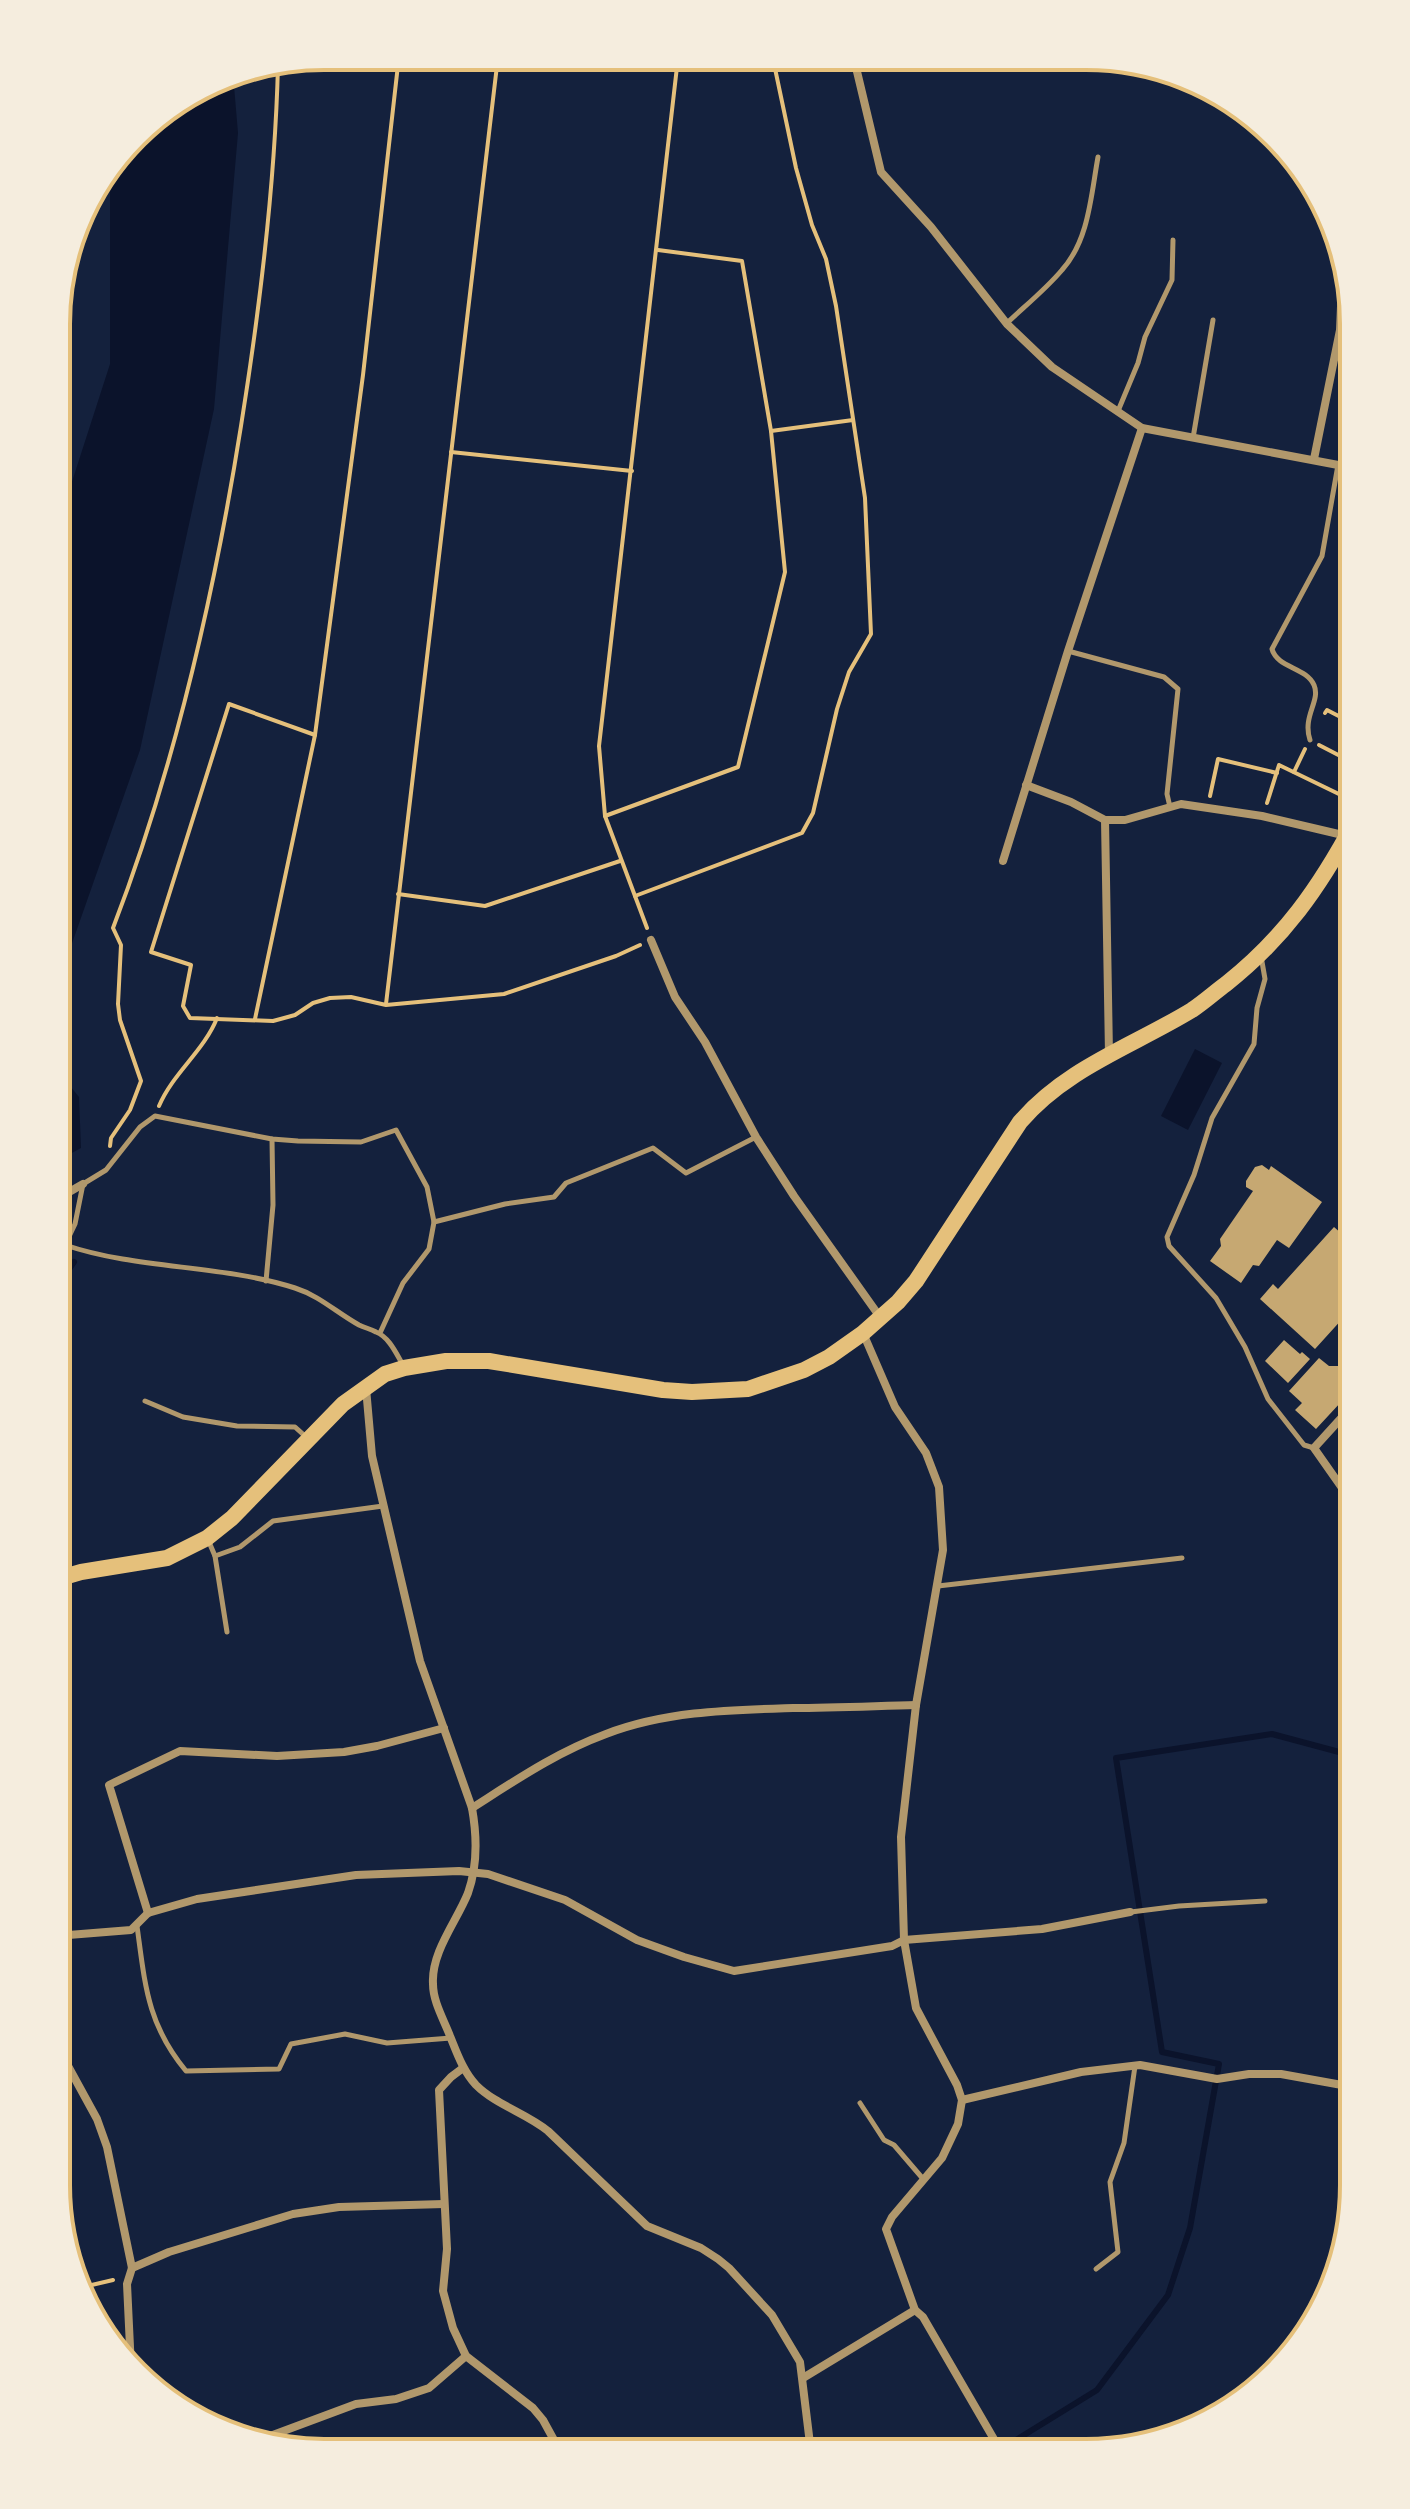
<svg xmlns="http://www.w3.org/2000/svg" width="1410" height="2509" viewBox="0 0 1410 2509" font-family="Barlow,sans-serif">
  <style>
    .water { fill: #0b132b }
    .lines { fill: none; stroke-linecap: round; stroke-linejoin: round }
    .stream { stroke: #0b132b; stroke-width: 6 }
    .building { fill: #c6a872 }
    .path { stroke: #e5c07b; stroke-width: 4 }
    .service { stroke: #b1986c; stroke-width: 5 }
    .minor { stroke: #b1986c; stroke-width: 8 }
    .secondary { stroke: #e5c07b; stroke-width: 16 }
    .rim { fill: none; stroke: #e5c07b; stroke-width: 4 }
  </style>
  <rect width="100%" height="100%" fill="#14213d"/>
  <g class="water">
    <path d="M233,74L238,133L214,409L140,750L57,986L58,525L110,364V171L147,123L222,76Z"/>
    <path d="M1195,1049L1222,1063L1188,1130L1161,1116Z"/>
    <path d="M57,1070L79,1097L81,1148L57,1161Z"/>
  </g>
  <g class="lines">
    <g class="stream">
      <path d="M57,1286L74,1262"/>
      <path d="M995,2453L1097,2390L1168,2295L1190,2228L1219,2064L1162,2052L1116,1758L1272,1734L1354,1756"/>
    </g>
  </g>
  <g class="building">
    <path d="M1262,1165L1269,1170L1271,1166L1322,1202L1289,1248L1277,1240L1259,1266L1253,1265L1241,1283L1210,1261L1221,1246L1220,1239L1253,1191L1246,1187V1181L1255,1167Z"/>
    <path d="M1334,1227L1342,1234L1347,1228L1354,1234V1306L1315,1349L1260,1299L1273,1284L1278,1289Z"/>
    <path d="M1284,1340L1300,1354L1302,1352L1310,1359L1288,1383L1265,1361Z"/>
    <path d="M1319,1358L1329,1366H1345L1348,1381L1354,1388L1316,1429L1295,1410L1302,1403L1289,1391Z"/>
  </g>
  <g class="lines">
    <g class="path">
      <path d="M771,431L853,420"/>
      <path d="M451,452L632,471"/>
      <path d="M1325,713L1327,710L1354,724"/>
      <path d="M315,735L229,704L151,952L191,965L183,1006L190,1018L273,1021L295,1015L313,1003L330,998L351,997L386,1005L504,994L616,956L640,945"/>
      <path d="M1319,745L1348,760"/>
      <path d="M1294,772L1305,749"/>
      <path d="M1210,796L1218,759L1277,773"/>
      <path d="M1267,803L1279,765L1343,796"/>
      <path d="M605,816L738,767L785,572L771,431L742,261L658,250"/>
      <path d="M398,894L485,906L620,861"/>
      <path d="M635,896L802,833L813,813L837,709L849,672L871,634L865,498L836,306L826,259L812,225L796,168L773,59"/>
      <path d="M647,928L605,816L599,746L678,58"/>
      <path d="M386,1004L498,57"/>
      <path d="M255,1019L315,735L363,375L399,56"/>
      <path d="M159,1106C173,1073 204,1051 217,1018"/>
      <path d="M110,1146L111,1138L130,1110L141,1081L120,1020L118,1004L121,945L113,928C175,767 214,596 241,426C260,307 275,186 278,65"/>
      <path d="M79,2288L113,2280"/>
    </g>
    <g class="service">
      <path d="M1007,323C1025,306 1046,289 1062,270C1089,240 1091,195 1098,157"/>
      <path d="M1118,411L1138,363L1145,337L1172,280L1173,240"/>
      <path d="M1193,438L1213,320"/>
      <path d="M1068,651L1164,677L1178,689L1167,794L1170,807"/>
      <path d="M1310,740C1302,716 1321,701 1314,685C1306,667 1277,668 1272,649L1322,556L1338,465"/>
      <path d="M1261,956L1265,979L1257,1008L1254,1044L1212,1118L1194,1175L1167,1237L1169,1246L1216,1298L1245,1347L1268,1399L1304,1445L1314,1448"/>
      <path d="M434,1222L505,1204L554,1197L566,1183L653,1148L686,1173L756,1137"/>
      <path d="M266,1281L273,1205L272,1139"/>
      <path d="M380,1333L403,1283L429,1249L434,1222L427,1187L396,1130L361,1142L298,1141L272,1139L155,1116L140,1127L106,1170L83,1184L75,1224L65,1245C139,1270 220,1264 295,1288C320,1296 337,1313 359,1325C365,1328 371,1329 376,1332C389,1337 396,1353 403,1365"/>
      <path d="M145,1401L183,1417L237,1426L295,1427L305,1436"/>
      <path d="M209,1542L215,1556L227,1632"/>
      <path d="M215,1556L240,1547L273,1521L383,1506"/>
      <path d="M938,1586L1182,1558"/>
      <path d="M1131,1912L1179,1906L1265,1901"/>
      <path d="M137,1926C145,1984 147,2024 186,2071L279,2069L291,2044L345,2034L387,2043L451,2038"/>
      <path d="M860,2103L884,2140L894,2145L924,2180"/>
      <path d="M1096,2269L1118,2252L1110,2182L1124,2143L1135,2066"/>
    </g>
    <g class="minor">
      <path d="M854,59L881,172L931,227L1007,324L1052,367L1142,428L1354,468"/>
      <path d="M1314,459L1340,330L1343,259"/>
      <path d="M1026,785L1071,802L1105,820H1125L1181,804L1262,816L1347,836"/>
      <path d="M1105,820L1109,1054"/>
      <path d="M1003,861L1068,651L1142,428"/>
      <path d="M651,940L675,997L705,1042L756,1137L794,1196L880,1317"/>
      <path d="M57,1199L83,1184"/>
      <path d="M863,1333L895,1407L926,1453L939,1487L943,1550L916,1705L901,1837L904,1940L916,2008L957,2085L962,2100L958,2124L942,2158L892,2217L886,2229L915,2310L923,2317L1002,2453"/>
      <path d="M366,1388L372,1456L420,1661L472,1808C477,1836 478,1865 468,1893C457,1921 431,1952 433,1984C433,2002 444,2020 450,2036C457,2053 463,2071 476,2085C496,2105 526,2113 548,2131L647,2226L701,2248L718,2259L729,2268L772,2315L800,2362L811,2452"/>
      <path d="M1354,1505L1314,1448L1354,1404"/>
      <path d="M472,1808C516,1780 557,1752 606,1734C666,1711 730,1710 793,1708C834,1708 875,1706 916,1705"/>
      <path d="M148,1913L109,1785L180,1751L277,1756L344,1752L377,1746L444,1728"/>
      <path d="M56,1936L131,1930L148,1913L197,1899L356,1875L459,1871L488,1874L565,1900L637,1940L684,1957L734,1971L892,1946L904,1940L1042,1929L1130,1912"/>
      <path d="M56,2044L97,2119L107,2147L132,2268L127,2284L131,2368"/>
      <path d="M463,2068L451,2077L439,2090L447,2249L443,2291L453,2328L466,2356L533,2408L543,2420L560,2451"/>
      <path d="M962,2100L1081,2072L1140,2065L1217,2079L1249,2074H1281L1353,2087"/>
      <path d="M132,2268L169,2252L293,2214L339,2207L444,2204"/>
      <path d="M803,2378L915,2310"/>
      <path d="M262,2439L356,2404L396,2399L429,2388L466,2356"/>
    </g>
    <path class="secondary" d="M57,1579L81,1572L167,1558L207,1538L232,1518L343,1404L385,1374L404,1368L446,1361H489L663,1390L692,1392L748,1389L804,1370L829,1357L863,1333L898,1302L916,1281L1020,1122C1066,1068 1133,1046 1192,1010C1204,1002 1215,992 1226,984C1284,938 1319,888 1354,823"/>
  </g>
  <path d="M0 0H1410V2509H0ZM324 70H1086A254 254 0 0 1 1340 324V2185A254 254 0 0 1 1086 2439H324A254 254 0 0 1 70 2185V324A254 254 0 0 1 324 70Z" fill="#f5edde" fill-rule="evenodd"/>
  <path class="rim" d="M324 70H1086A254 254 0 0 1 1340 324V2185A254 254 0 0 1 1086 2439H324A254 254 0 0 1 70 2185V324A254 254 0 0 1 324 70Z"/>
</svg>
